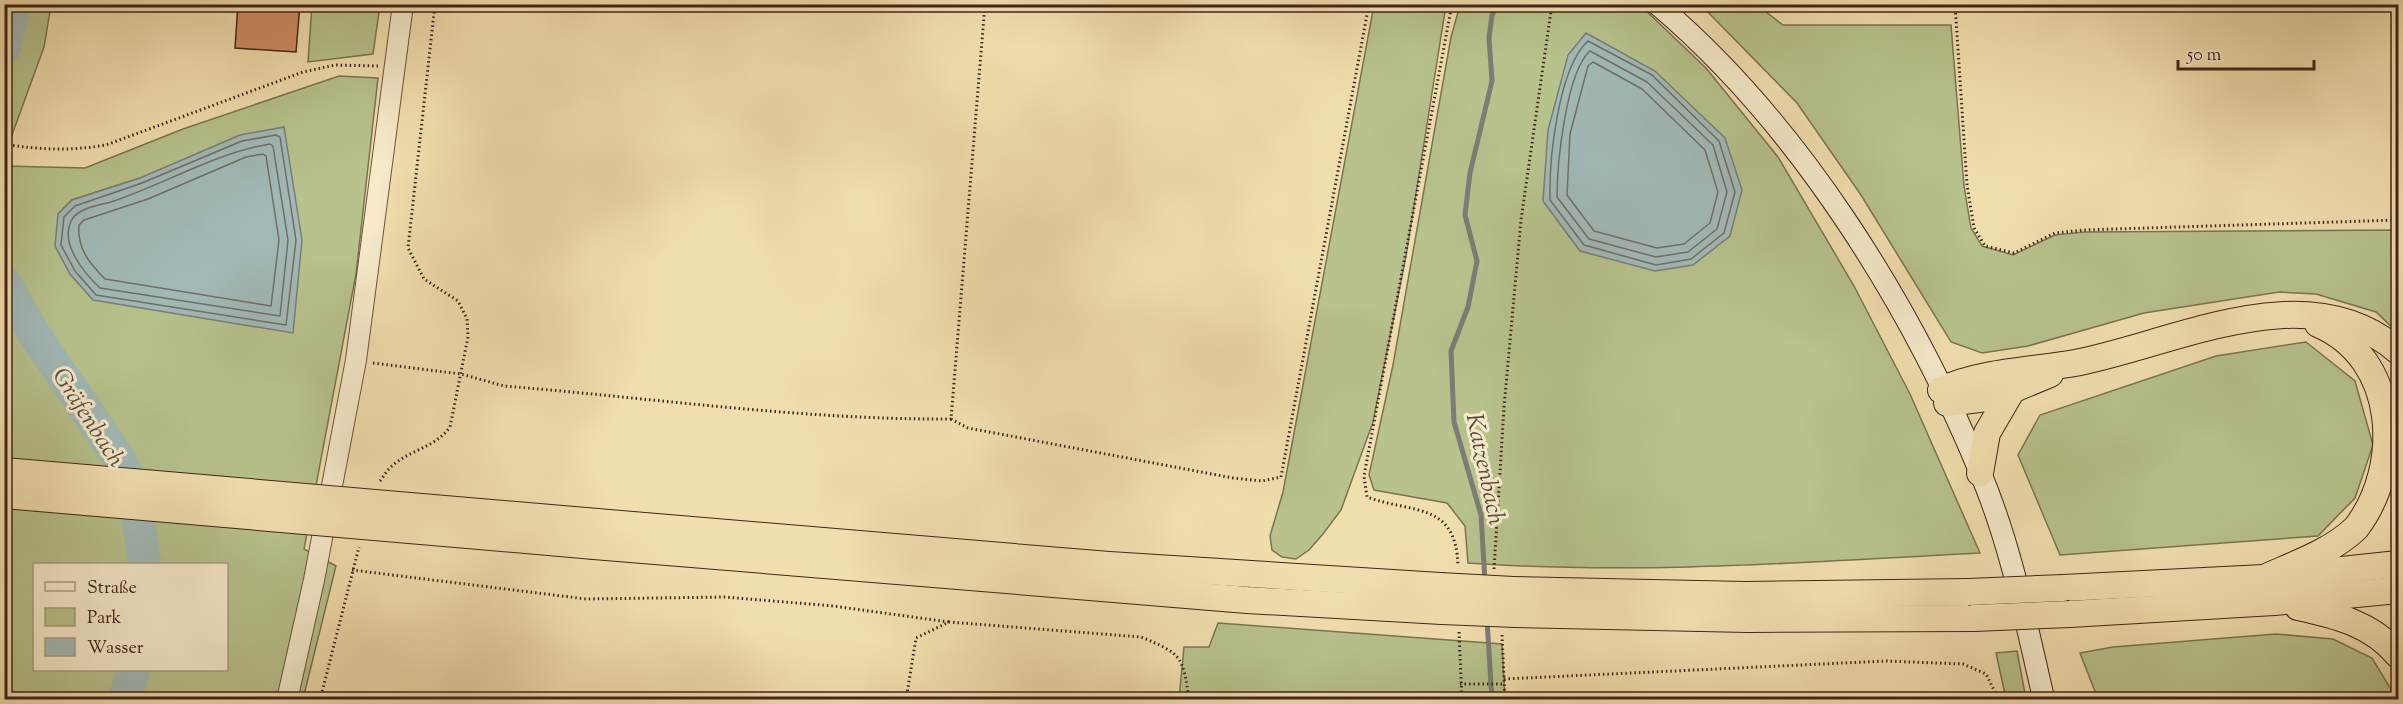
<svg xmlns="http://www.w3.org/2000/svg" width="2403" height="704" viewBox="0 0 2403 704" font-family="'Sorts Mill Goudy',serif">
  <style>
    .green { fill: #b7c28d; stroke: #7c7352; stroke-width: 1.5; fill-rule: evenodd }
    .water { fill: #a1b9b7; stroke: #7b7d77; stroke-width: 1.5 }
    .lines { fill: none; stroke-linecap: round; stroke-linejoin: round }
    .shore { stroke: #726e66; stroke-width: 1.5 }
    .stream { stroke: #7b7d77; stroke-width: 5 }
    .river { stroke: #a1b9b7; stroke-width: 33 }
    .building { fill: #d08c66; stroke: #422416; stroke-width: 1.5 }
    .tertiary-casing { stroke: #6e523c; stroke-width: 22 }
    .secondary-casing { stroke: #422416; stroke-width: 23 }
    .trunk-casing { stroke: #422416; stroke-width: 28 }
    .path { stroke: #422416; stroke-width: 3; stroke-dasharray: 1.5 3; stroke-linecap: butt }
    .tertiary { stroke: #f6eacb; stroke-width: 20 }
    .secondary { stroke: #f6eacb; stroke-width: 21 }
    .trunk { stroke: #f1deaf; stroke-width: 26 }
    .trunk-bridge-casing { stroke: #422416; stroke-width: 28; stroke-linecap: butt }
    .trunk-bridge { stroke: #f1deaf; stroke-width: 26 }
    .labels { text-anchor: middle; stroke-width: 6; stroke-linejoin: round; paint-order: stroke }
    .water-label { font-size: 24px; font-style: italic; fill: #5a493e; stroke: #f6eacb }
  </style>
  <rect width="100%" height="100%" fill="#f1deaf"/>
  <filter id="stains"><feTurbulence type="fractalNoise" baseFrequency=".00333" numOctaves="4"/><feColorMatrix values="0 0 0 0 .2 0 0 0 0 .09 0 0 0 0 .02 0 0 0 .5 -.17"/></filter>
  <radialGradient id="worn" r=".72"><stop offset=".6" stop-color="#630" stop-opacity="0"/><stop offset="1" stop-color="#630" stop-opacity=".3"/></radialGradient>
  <g class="green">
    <path d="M5,4L51,5L44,47L5,154Z"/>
    <path d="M312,5H380L373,54L308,62Z"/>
    <path d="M1374,5H1446L1406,256L1373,422L1341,510L1323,534L1309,550L1296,559L1282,557L1272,550L1270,536L1283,492Z"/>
    <path d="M1460,5H1640L1706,68L1778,157L1854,286L1910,394L1980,553C1810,562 1638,575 1468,563L1465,526L1447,503L1374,490L1369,475L1393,365L1451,37Z"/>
    <path d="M1701,5H1757L1783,25H1951L1964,186L1971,228L1982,246L2013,255L2055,235L2084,232L2398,230V333L2376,312L2316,294L2279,292L2144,313L2028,346L1982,353L1951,342L1861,195L1797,103Z"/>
    <path d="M339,76L378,78L356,274L304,549L336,566L303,699L5,700V166L85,168L183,129ZM140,178L58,214L72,200ZM34,564H226V670H34Z"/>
    <path d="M2306,342L2355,381L2373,445L2355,498L2318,536L2060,555L2018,455L2040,415L2216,356Z"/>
    <path d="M1218,623L1502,644L1505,699H1179L1184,647H1209Z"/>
    <path d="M2276,634L2333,639L2372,658L2397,699H2098L2080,653L2113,647Z"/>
    <path d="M2017,651L2026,699H2006L1996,653Z"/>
  </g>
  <g class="water">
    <path d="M1586,33L1655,71L1725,138L1742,190L1730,236L1693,265L1655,271L1580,251L1543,201L1548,130L1568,55Z"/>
    <path d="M284,127L302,240L293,333L93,300L70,274L55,246L58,214L72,200L140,178L240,135Z"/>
  </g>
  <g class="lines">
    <g class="shore">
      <path d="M1588,41L1652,75L1719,141L1735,192L1724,233L1691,259L1656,265L1584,245L1550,200C1549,160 1558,68 1588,41Z"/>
      <path d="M1590,51L1647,82L1713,145L1727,192L1717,229L1688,252L1656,257L1589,239L1557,197C1557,165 1566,72 1590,51Z"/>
      <path d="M1593,62L1642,89L1705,150L1718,192L1710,223L1684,244L1657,248L1594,231L1567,195L1570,134L1588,66Z"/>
      <path d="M276,135L280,137L296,240L286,325L96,295L75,271L61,245L64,217L75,206L142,183L242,141Z"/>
      <path d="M270,144L273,146L288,240L280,316L100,288C84,273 60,244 71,221C77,208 100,205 111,202C165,184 215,153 270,144Z"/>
      <path d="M263,154L266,156L279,240L271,306L105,279C89,263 77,248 79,225L84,220L148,199L246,157Z"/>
    </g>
    <g class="stream">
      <path d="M1485,581L1481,515L1454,422L1451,351L1468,307L1477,261L1465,215L1470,173L1492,81L1489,38L1492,15L1499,4"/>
      <path d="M1487,620L1492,700"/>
    </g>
    <g class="river">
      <path d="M4,48L15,4"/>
      <path d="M4,281L34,334L116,454L133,486L145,564"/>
      <path d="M124,700L134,670"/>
    </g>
  </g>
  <path class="building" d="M238,4H300L296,52L235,48Z"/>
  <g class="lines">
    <defs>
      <path id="tertiary" d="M287,700L314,580L356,360L403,4"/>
      <path id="secondary" d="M1657,4C1798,123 1910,303 1980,472C2011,545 2026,623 2044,700"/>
      <g id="trunk">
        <path d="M1941,390C1984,371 2029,371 2075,363C2175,344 2307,272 2398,351"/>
        <path d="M1947,403L1995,397L2050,374"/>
        <path d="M1980,473L1987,433L2011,392"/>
        <path d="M597,522L1109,565L1440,586"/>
        <path d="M594,546L1247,600L1442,611"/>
        <path d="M2264,578C2295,564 2331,552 2356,528C2403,467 2399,358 2318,324"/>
        <path d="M2063,588L2264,578L2398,564"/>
        <path d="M1513,590L1745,595L1968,592"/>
        <path d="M2298,607C2336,615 2372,624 2398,655"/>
        <path d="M1515,614L1748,619L1974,618"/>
        <path d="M2070,614L2274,602L2398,590"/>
      </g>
    </defs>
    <use href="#tertiary" class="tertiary-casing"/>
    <use href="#secondary" class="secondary-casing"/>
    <use href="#trunk" class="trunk-casing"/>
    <g class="path">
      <path d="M1452,4L1364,476L1367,497C1413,514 1456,501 1458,566"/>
      <path d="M1955,4L1967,185L1974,228L1985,246L2014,253L2055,233L2084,230L2398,220"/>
      <path d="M4,144C40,150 71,151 106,145L303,72L335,65L378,66"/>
      <path d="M373,363L461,374L504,386C653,398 802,420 951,419L985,4"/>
      <path d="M951,419L968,428L1233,478L1262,481L1281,477L1369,4"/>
      <path d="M380,481C384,476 387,470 392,466C409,450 435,448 450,427L468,337L467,319L458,301L424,279L408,248L435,4"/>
      <path d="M1494,569L1504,407L1521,220L1552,4"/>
      <path d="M352,570L586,599L725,597L833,606L949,622"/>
      <path d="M1459,632L1462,700"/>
      <path d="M1502,635L1505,700"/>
      <path d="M1504,679L1886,661L1963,664L1986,674L1999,700"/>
      <path d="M1460,684H1503"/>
      <path d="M320,700L359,547"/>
      <path d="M906,700L916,638L949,622L1141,637C1182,654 1183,656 1189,700"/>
    </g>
    <use href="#tertiary" class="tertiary"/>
    <use href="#secondary" class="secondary"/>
    <use href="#trunk" class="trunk"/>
    <defs>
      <g id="trunk-bridge">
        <path d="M4,471L597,522"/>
        <path d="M4,495L594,546"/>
        <path d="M1440,586L1513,590"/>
        <path d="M1968,592L2063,588"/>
        <path d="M1442,611L1515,614"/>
        <path d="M1974,618L2070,614"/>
      </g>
    </defs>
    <use href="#trunk-bridge" class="trunk-bridge-casing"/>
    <use href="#trunk-bridge" class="trunk-bridge"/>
  </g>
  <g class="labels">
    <g class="water-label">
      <text transform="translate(89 417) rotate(57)" y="8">Gräfenbach</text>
      <text transform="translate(1486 469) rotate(78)" y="8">Katzenbach</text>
    </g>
  </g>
  <rect width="2403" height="704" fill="none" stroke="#f1deaf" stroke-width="24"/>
  <rect x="6" y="6" width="2391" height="692" fill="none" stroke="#422416" stroke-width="3"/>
  <rect x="12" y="12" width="2379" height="680" fill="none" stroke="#422416" stroke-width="1.5"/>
  <rect x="33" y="563" width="195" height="108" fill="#f6eacb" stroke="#ae9b83" stroke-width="1.5"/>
  <rect x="45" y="582" width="30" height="9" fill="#f6eacb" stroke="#ae9b83" stroke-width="1.5"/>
  <text x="87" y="593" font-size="18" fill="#422416">Straße</text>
  <rect x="45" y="608" width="30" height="18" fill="#b7c28d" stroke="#ae9b83" stroke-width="1.5"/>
  <text x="87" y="623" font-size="18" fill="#422416">Park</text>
  <rect x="45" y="638" width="30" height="18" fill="#a1b9b7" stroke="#ae9b83" stroke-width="1.5"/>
  <text x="87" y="653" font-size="18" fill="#422416">Wasser</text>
  <path d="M2178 60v9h136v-9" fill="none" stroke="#422416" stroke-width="3"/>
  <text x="2187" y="60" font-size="18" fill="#422416" stroke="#f6eacb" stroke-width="4.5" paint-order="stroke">50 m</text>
  <rect width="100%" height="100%" filter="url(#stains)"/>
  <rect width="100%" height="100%" fill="url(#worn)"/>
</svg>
